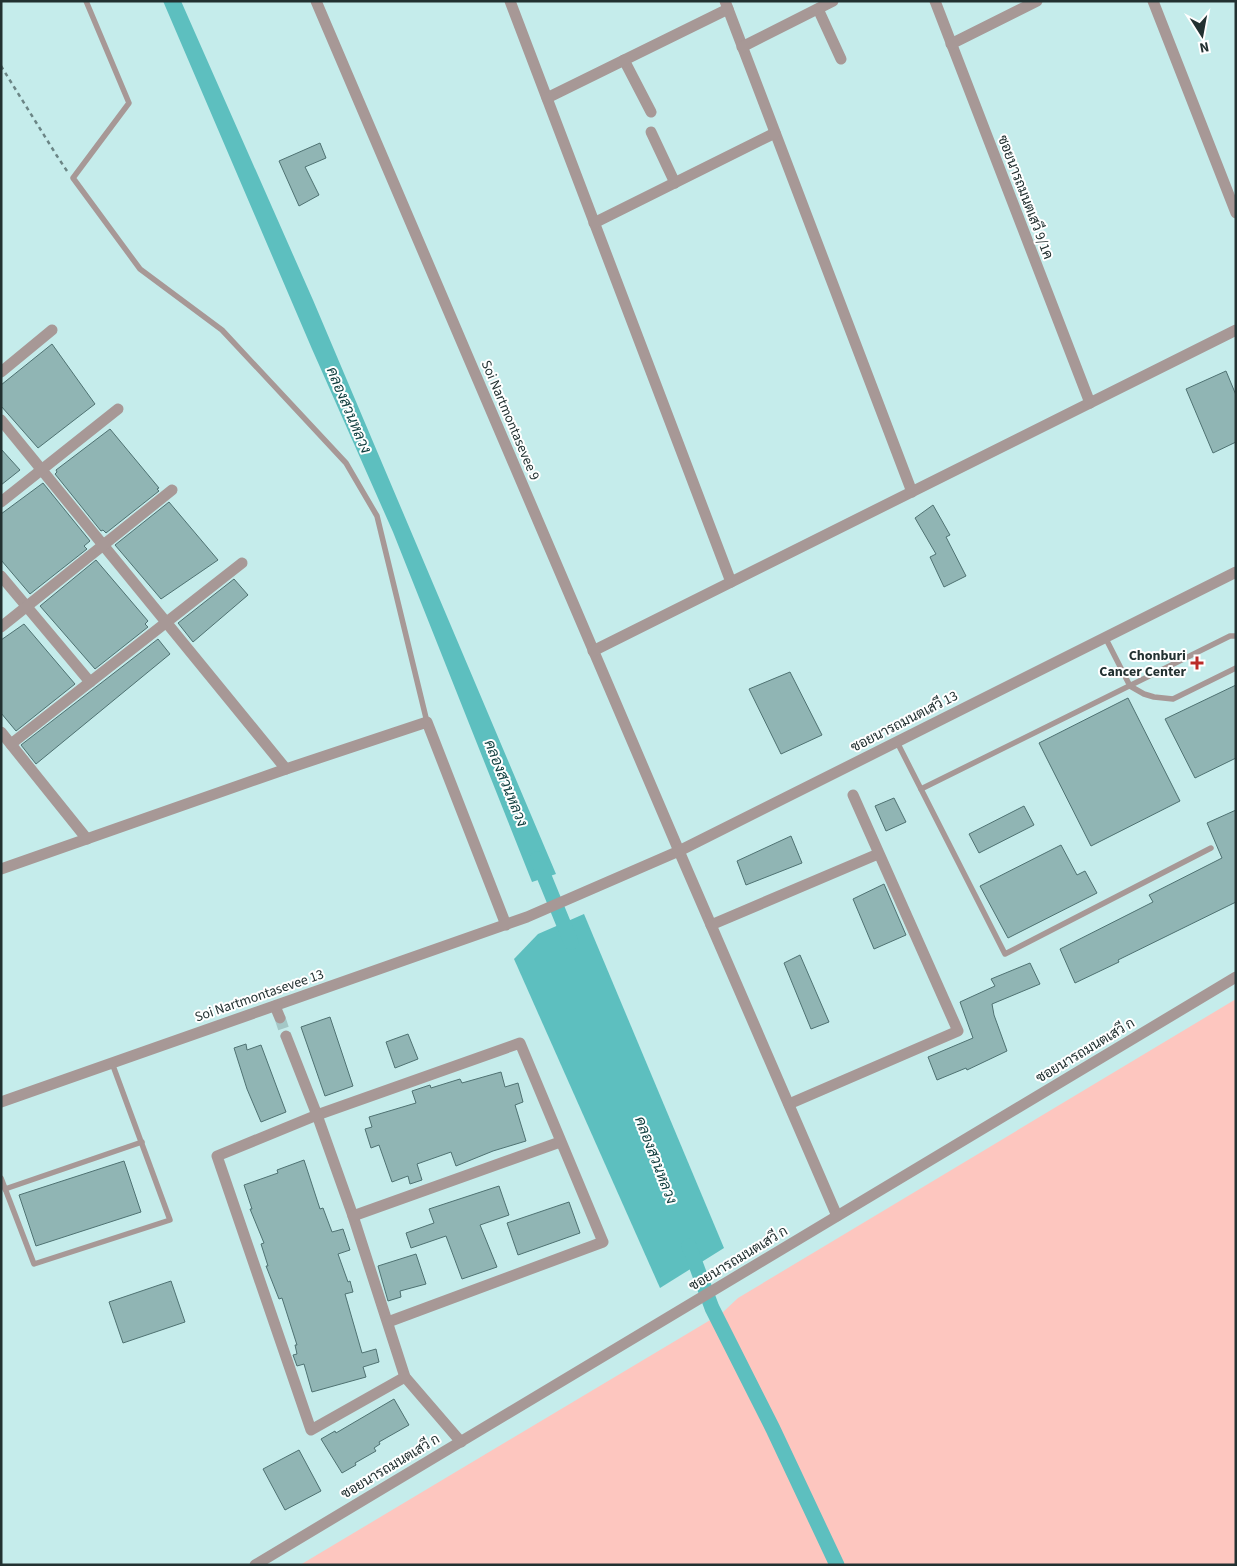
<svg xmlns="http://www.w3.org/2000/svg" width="1237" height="1566" viewBox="0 0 1237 1566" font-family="'Source Sans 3',Sarabun,sans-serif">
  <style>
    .green { fill: #fdc6bf }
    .water { fill: #5dbfbf }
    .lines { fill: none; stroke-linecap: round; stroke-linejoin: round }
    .canal { stroke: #5dbfbf; stroke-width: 15 }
    .building { fill: #90b5b4; stroke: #4f7272 }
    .minor-tunnel { stroke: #a4c7c6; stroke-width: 11; stroke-dasharray: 11 5.5; stroke-linecap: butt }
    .path { stroke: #6b8585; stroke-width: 2.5; stroke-dasharray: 4 4; stroke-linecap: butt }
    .service { stroke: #a79896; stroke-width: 5.5 }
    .minor { stroke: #a79896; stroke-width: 11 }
    .poi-dot { fill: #ba2b28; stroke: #fff; stroke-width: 2 }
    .labels { text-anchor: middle; stroke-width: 4; stroke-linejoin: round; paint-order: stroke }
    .street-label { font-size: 14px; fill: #223131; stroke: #fff }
    .poi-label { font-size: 14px; font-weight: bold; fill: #223131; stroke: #fff; text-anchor: end }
    .water-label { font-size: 15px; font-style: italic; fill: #0f3e3e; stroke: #fff }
  </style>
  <rect width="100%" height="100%" fill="#c5eceb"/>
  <path class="green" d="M1236,999V1565H300L722,1313L738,1298Z"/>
  <g class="water">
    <path d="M163,1H181L313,300L556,874L532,882L393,532L312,349Z"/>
    <path d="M584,914L724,1248L660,1288L514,959L538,934Z"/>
  </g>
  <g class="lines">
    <g class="canal">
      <path d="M537,859L571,942"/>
      <path d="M689,1246L712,1308L773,1429L837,1565"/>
    </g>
  </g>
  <g class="building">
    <path d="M320,143L326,158L305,167L319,195L299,206L279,161Z"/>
    <path d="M52,344L95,404L38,448L1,406V385Z"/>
    <path d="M1226,371L1236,395V442L1213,453L1186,389Z"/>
    <path d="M110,429L159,488L157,489L159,491L106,533L103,530L101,531L55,474L57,472L56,470Z"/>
    <path d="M1,449L20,470L1,485Z"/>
    <path d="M43,483L90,541L84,546L87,549L30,594L1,560V514Z"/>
    <path d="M169,502L218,560L161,599L115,545Z"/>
    <path d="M933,505L950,535L946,537L966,576L944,587L930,557L936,554L915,518Z"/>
    <path d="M96,560L148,621L145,624L148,627L95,669L40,606Z"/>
    <path d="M234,579L248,595L193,642L178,623Z"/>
    <path d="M24,624L75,684L16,731L1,713V640Z"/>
    <path d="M158,639L170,654L36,764L21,745Z"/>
    <path d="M790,672L822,735L781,754L749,689Z"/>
    <path d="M1236,685V758L1195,778L1165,719Z"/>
    <path d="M1128,698L1180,801L1091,846L1039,743Z"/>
    <path d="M894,798L906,822L886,831L875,806Z"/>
    <path d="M1024,806L1034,825L979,853L969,834Z"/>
    <path d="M1236,810V902L1118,960L1119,962L1075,983L1060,949L1153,902L1149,895L1222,858L1207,823Z"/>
    <path d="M791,836L802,863L746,885L737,861Z"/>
    <path d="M1061,845L1077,875L1085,871L1097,893L1008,938L980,886Z"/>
    <path d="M884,884L906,935L874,949L853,899Z"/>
    <path d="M800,955L829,1022L811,1029L784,963Z"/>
    <path d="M1030,963L1040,984L992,1004L994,1015L1007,1051L967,1070L966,1068L937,1080L928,1057L973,1038L960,1002L995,986L991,979Z"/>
    <path d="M330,1017L353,1086L325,1096L301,1027Z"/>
    <path d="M408,1034L418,1059L395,1068L386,1042Z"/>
    <path d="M246,1044L247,1050L261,1045L286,1112L261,1122L247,1089L234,1048Z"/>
    <path d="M501,1072L505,1087L518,1083L523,1102L515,1105L526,1141L493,1151L456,1166L451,1152L417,1164L422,1180L410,1184L408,1176L392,1182L379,1145L371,1148L365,1129L372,1127L369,1117L416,1103L412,1091L430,1085L431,1088L460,1079L462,1083Z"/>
    <path d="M304,1160L320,1209L323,1208L332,1232L343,1229L350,1250L338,1254L348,1282L350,1281L353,1292L345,1294L362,1353L376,1349L379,1362L363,1367L366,1377L312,1392L304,1364L297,1366L293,1355L297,1354L295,1345H297L282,1298L279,1299L266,1266H268L261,1244L264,1243L250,1209H252L244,1185L278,1173L277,1170Z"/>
    <path d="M124,1161L141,1212L36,1246L19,1195Z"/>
    <path d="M499,1186L509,1215L480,1225L497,1267L462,1279L446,1236L411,1248L406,1233L434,1223L429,1209Z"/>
    <path d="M569,1202L580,1233L518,1255L507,1223Z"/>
    <path d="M416,1254L426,1284L400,1291L401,1297L388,1301L378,1266Z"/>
    <path d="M171,1281L185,1322L123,1343L109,1302Z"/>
    <path d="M394,1399L409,1425L379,1442L380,1444L374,1448L376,1451L355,1463L356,1465L342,1473L321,1439L335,1431L336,1433Z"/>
    <path d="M299,1450L321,1491L285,1510L263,1469Z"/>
  </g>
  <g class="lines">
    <path class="minor-tunnel" d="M280,1018L286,1036"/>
    <path class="path" d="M1,66L57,156L67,171"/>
    <g class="service">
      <path d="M86,1L129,103L73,178L140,269L222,330L346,463L377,516L427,722"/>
      <path d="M1105,637L1130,686L1144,694L1154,697L1173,699L1236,668"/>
      <path d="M897,742L1005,954L1211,848"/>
      <path d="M921,789L1230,636H1236"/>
      <path d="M1,1178L34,1264L170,1220L112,1063"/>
      <path d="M5,1189L142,1142"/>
    </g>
    <g class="minor">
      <path d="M316,1L679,851L837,1216"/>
      <path d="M510,1L731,582"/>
      <path d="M725,1L912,492"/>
      <path d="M935,1L1090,403"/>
      <path d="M1153,1L1236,213"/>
      <path d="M818,9L841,59"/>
      <path d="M951,44L1037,1"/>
      <path d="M742,47L833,1"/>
      <path d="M624,60L651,112"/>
      <path d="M547,98L728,9"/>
      <path d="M651,132L675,183"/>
      <path d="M594,223L775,133"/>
      <path d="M1,372L52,330"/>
      <path d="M1,420L286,769"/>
      <path d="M1,502L118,409"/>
      <path d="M1,576L90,682"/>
      <path d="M1,627L172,490"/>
      <path d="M593,651L1236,330"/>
      <path d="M1,732L87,839"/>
      <path d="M11,744L242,563"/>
      <path d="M1,869L286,769L427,722L506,925"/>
      <path d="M711,925L878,854"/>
      <path d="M275,1006L280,1018"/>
      <path d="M286,1036L317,1115L353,1216L405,1377L461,1442"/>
      <path d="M1,1102L527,917L679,851L1236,572"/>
      <path d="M789,1104L958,1031L853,795"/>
      <path d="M353,1216L560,1142"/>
      <path d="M388,1322L603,1242L520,1043L317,1115L217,1156L311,1430L405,1377"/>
      <path d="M255,1565L1236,977"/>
    </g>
  </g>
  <path class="poi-dot" d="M1194.5 655.5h5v5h5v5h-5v5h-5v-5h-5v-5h5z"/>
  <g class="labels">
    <g class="street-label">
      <text transform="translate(1026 197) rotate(69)" y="5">ซอยนารถมนตเสวี 9/1ค</text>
      <text transform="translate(511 420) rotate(67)" y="5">Soi Nartmontasevee 9</text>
      <text transform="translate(904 721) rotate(-27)" y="5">ซอยนารถมนตเสวี 13</text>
      <text transform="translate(259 995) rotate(-19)" y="5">Soi Nartmontasevee 13</text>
      <text transform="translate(1085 1050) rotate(-31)" y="5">ซอยนารถมนตเสวี ก</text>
      <text transform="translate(738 1258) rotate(-31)" y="5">ซอยนารถมนตเสวี ก</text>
      <text transform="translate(390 1466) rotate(-31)" y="5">ซอยนารถมนตเสวี ก</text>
    </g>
    <g class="poi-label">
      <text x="1186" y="660">Chonburi<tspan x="1186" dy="16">Cancer Center</tspan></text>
    </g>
    <g class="water-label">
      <text transform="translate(349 410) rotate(67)" y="5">คลองสวนหลวง</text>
      <text transform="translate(506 783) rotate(68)" y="5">คลองสวนหลวง</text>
      <text transform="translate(656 1160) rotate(69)" y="5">คลองสวนหลวง</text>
    </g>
  </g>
  <rect width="1237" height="1566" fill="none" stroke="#223131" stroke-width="5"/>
  <g transform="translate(1202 35) rotate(169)" stroke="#ffffff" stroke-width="4" paint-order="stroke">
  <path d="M0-4L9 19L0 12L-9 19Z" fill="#223131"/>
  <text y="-8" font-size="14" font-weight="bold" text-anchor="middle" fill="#223131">N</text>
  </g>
</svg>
